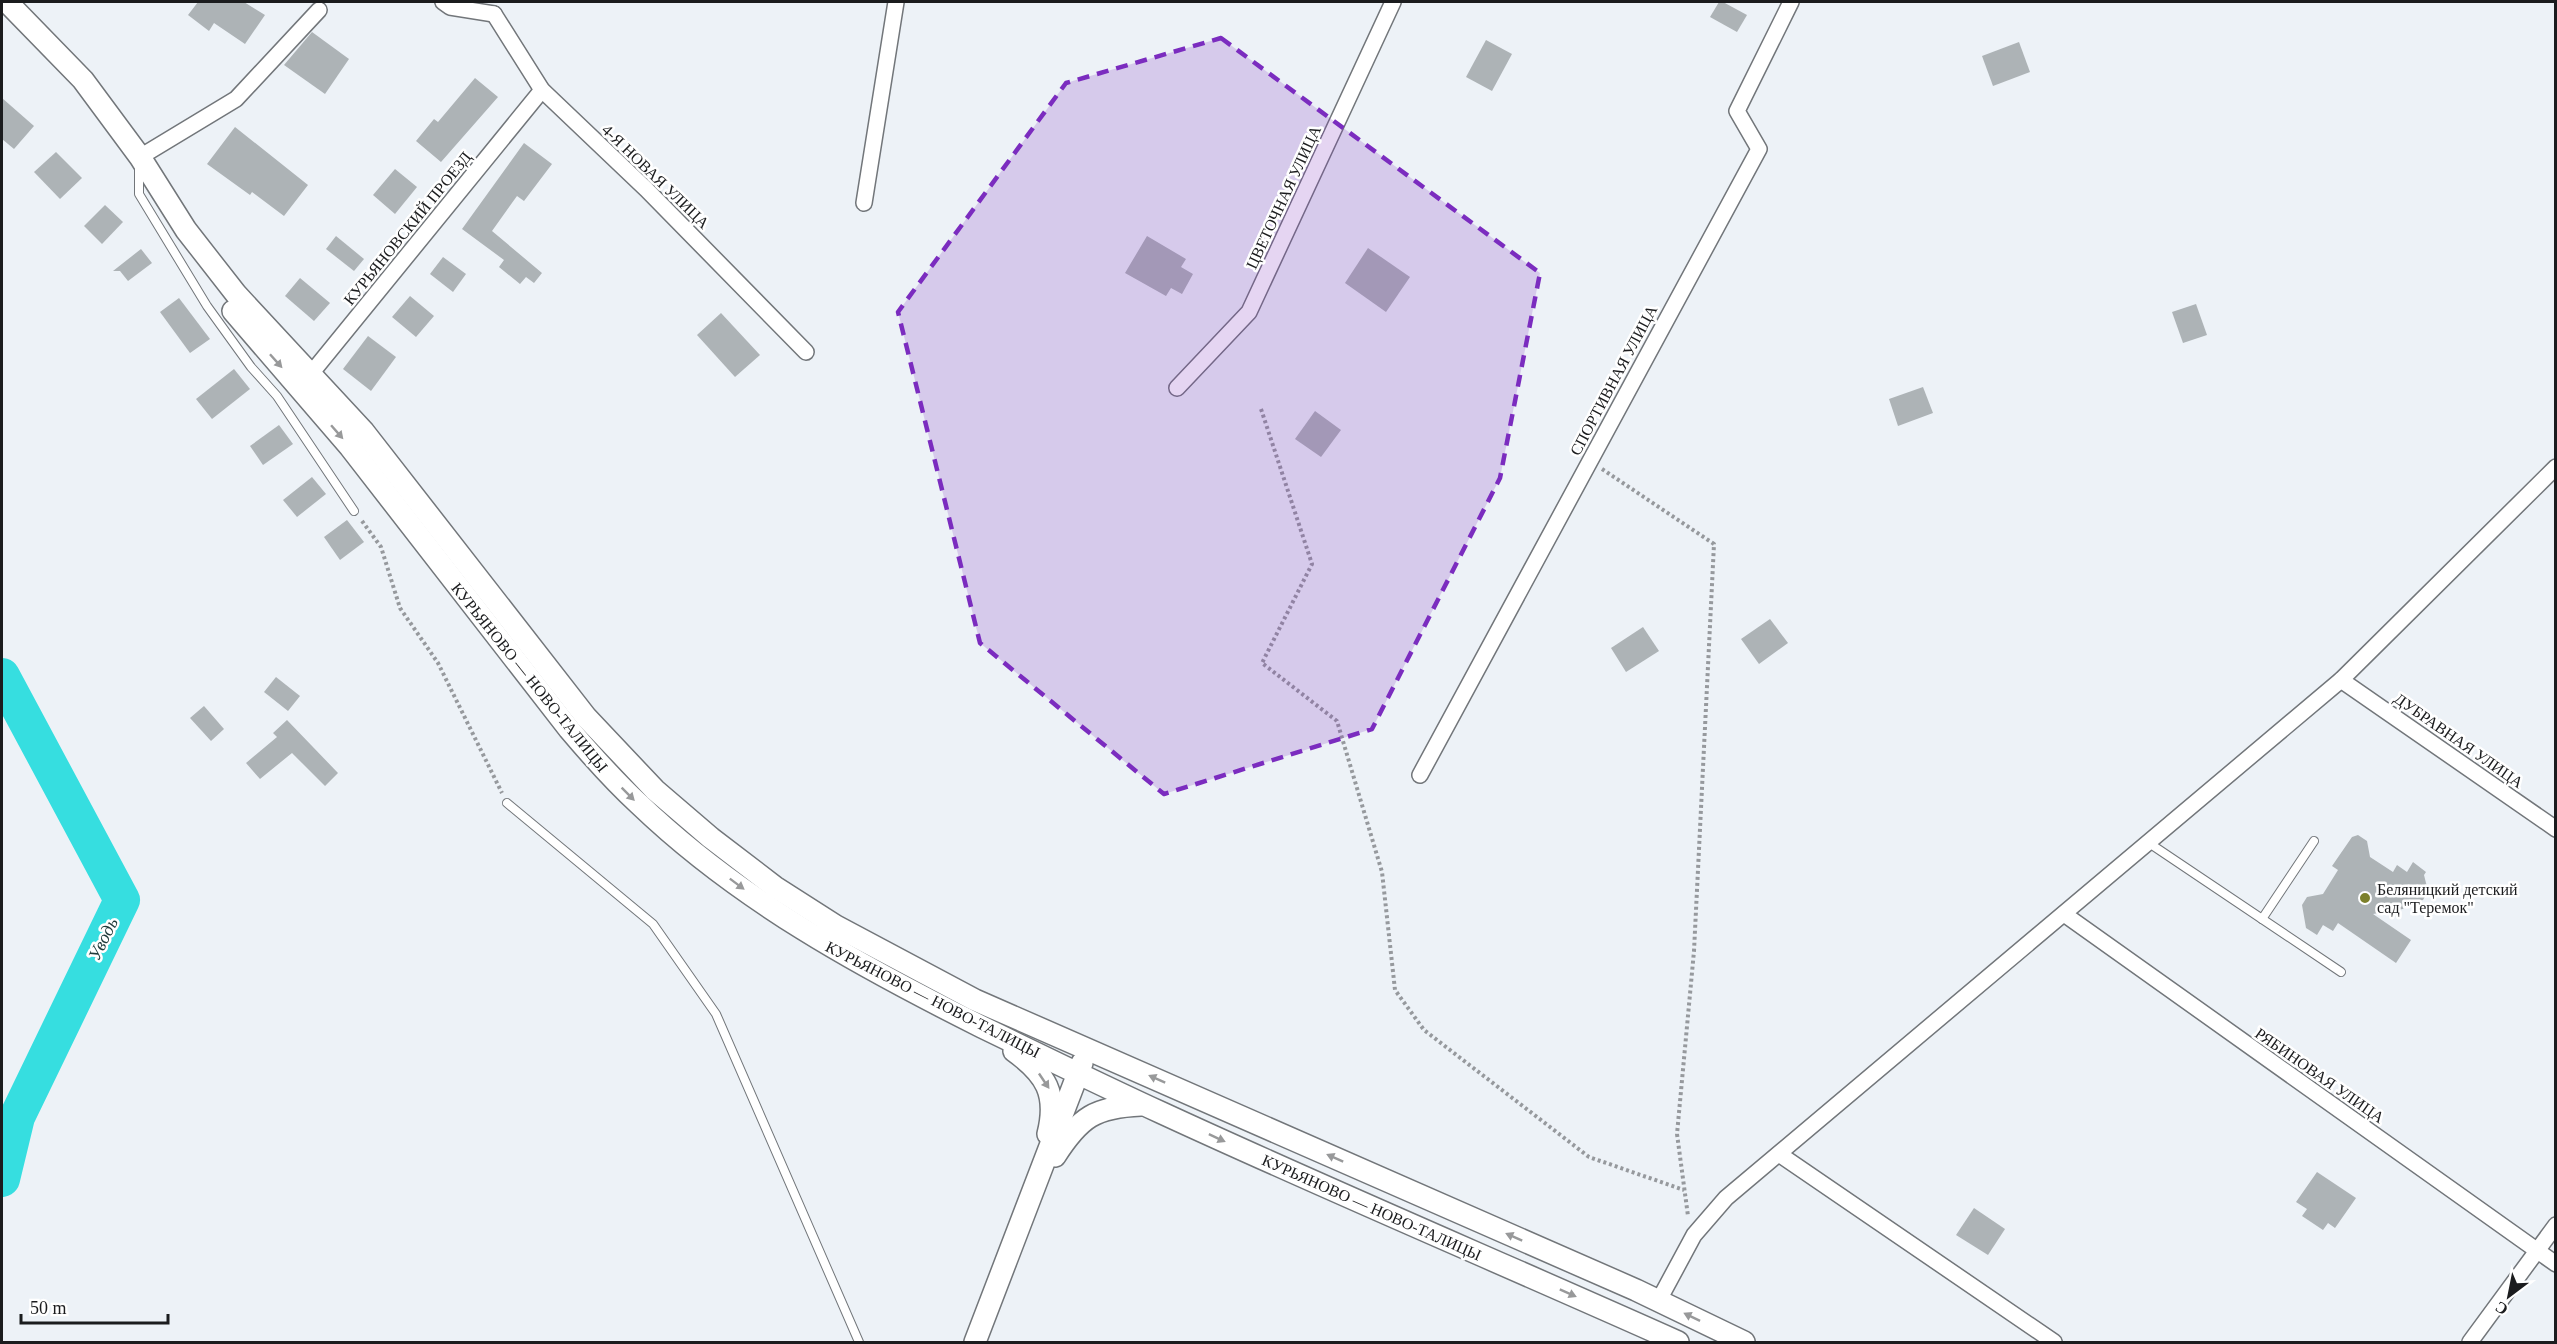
<svg xmlns="http://www.w3.org/2000/svg" width="2557" height="1344" viewBox="0 0 2557 1344" font-family="Georgia,serif">
  <style>
    .lines { fill: none; stroke-linecap: round; stroke-linejoin: round }
    .river { stroke: #36dee0; stroke-width: 36 }
    .building { fill: #adb3b6 }
    .lane-casing { stroke: #72767a; stroke-width: 10 }
    .street-casing { stroke: #72767a; stroke-width: 18 }
    .secondary-casing { stroke: #72767a; stroke-width: 24 }
    .path { stroke: #96999d; stroke-width: 4; stroke-dasharray: 3 3; stroke-linecap: butt }
    .lane { stroke: #fff; stroke-width: 8 }
    .street { stroke: #fff; stroke-width: 15 }
    .secondary { stroke: #fff; stroke-width: 21 }
    .oneway { fill: #98999a }
    .marked { fill: #7b2cbf; fill-opacity: 0.2; stroke: #7b2cbf; stroke-width: 4.5; stroke-dasharray: 12 8; stroke-linejoin: round }
    .poi-dot { fill: #7c802b; stroke: #fff; stroke-width: 2 }
    .labels { text-anchor: middle; stroke-width: 5; stroke-linejoin: round; paint-order: stroke }
    .street-label { font-size: 16px; fill: #1b1c1e; stroke: #fff }
    .poi-label { font-size: 16px; fill: #1b1c1e; stroke: #fff; text-anchor: start }
    .water-label { font-size: 18px; font-style: italic; fill: #213b3b; stroke: #fff }
  </style>
  <rect width="100%" height="100%" fill="#edf2f7"/>
  <g class="lines">
    <path class="river" d="M2,676L122,900L17,1117L2,1179"/>
  </g>
  <g class="building">
    <path d="M198,2H244L265,15L245,44L214,23L209,31L188,15Z"/>
    <path d="M1719,2H1723L1747,15L1737,32L1710,17Z"/>
    <path d="M312,32L349,59L325,94L284,65Z"/>
    <path d="M1486,40L1512,54L1492,91L1466,77Z"/>
    <path d="M2019,42L2030,72L1993,86L1982,56Z"/>
    <path d="M475,78L498,97L441,162L416,141L434,119L438,122Z"/>
    <path d="M2,98L34,126L14,149L2,139Z"/>
    <path d="M235,127L308,185L284,216L252,192L250,195L207,164Z"/>
    <path d="M524,143L552,164L524,201L517,196L492,231L542,273L534,283L526,277L520,284L499,267L504,260L462,229Z"/>
    <path d="M56,152L82,178L60,199L34,172Z"/>
    <path d="M395,169L417,187L395,214L373,195Z"/>
    <path d="M105,205L123,222L102,244L84,226Z"/>
    <path d="M336,236L364,259L354,271L326,249Z"/>
    <path d="M1147,236L1186,259L1181,267L1193,274L1182,294L1171,288L1166,296L1125,273Z"/>
    <path d="M1368,248L1410,277L1386,312L1345,283Z"/>
    <path d="M141,249L152,263L128,281L120,271H113Z"/>
    <path d="M443,257L466,274L453,292L430,274Z"/>
    <path d="M300,278L330,303L314,321L285,296Z"/>
    <path d="M410,296L434,316L416,337L392,317Z"/>
    <path d="M179,298L210,339L190,353L160,312Z"/>
    <path d="M2196,304L2207,335L2183,343L2172,312Z"/>
    <path d="M721,313L760,355L735,377L697,335Z"/>
    <path d="M368,336L396,357L371,391L343,369Z"/>
    <path d="M234,369L250,389L212,419L196,399Z"/>
    <path d="M1923,387L1933,413L1898,426L1889,399Z"/>
    <path d="M1315,411L1341,430L1321,457L1295,439Z"/>
    <path d="M279,425L293,444L263,465L250,446Z"/>
    <path d="M312,477L326,494L297,517L283,500Z"/>
    <path d="M347,520L364,542L340,560L324,537Z"/>
    <path d="M1770,619L1788,643L1759,664L1741,639Z"/>
    <path d="M1643,627L1659,651L1626,672L1611,648Z"/>
    <path d="M276,677L300,696L288,711L264,692Z"/>
    <path d="M204,706L224,729L211,741L190,718Z"/>
    <path d="M287,720L338,773L325,786L292,753L260,779L246,763L277,737L273,733Z"/>
    <path d="M2358,835L2367,841L2370,857L2393,872L2397,865L2407,872L2413,862L2426,872L2424,875L2428,891L2423,900L2406,904L2403,909L2373,914L2411,940L2396,963L2338,923L2333,931L2323,925L2317,935L2306,928L2302,905L2307,897L2323,894L2338,870L2332,866L2352,837Z"/>
    <path d="M2317,1172L2356,1198L2335,1228L2328,1223L2323,1230L2302,1216L2307,1209L2296,1202Z"/>
    <path d="M1974,1208L2005,1229L1988,1255L1956,1235Z"/>
  </g>
  <g class="lines">
    <defs>
      <g id="lane">
        <path d="M139,168V194L207,306L251,367L277,396L354,511"/>
        <path d="M507,803L653,924L716,1014L859,1342"/>
        <path d="M2149,843L2341,972"/>
        <path d="M2262,919L2314,841"/>
      </g>
      <g id="street">
        <path d="M443,2L450,7L494,14"/>
        <path d="M494,14L542,90L646,189L806,352"/>
        <path d="M140,157L236,99L319,10"/>
        <path d="M864,203L896,2"/>
        <path d="M305,381L542,90"/>
        <path d="M1177,388L1249,312L1393,2"/>
        <path d="M2341,680L2556,829"/>
        <path d="M1420,775L1759,149L1737,111L1791,2"/>
        <path d="M2064,914L2556,1264"/>
        <path d="M1779,1154L2054,1342"/>
        <path d="M1659,1300L1694,1235L1726,1198L2341,680L2556,467"/>
        <path d="M2470,1342L2556,1225"/>
      </g>
      <g id="secondary">
        <path d="M7,2L83,80L140,157L186,230L236,294L364,432L586,717L655,790L711,838L775,887L836,926L975,1000L1636,1290L1744,1342"/>
        <path d="M233,311L350,447L569,729C591,755 614,781 639,804C739,900 860,966 982,1027C1042,1056 1101,1085 1162,1113C1333,1192 1506,1265 1678,1342"/>
        <path d="M1014,1051C1046,1074 1058,1094 1048,1134"/>
        <path d="M1055,1156C1080,1117 1095,1107 1141,1105"/>
        <path d="M975,1342L1082,1063"/>
      </g>
    </defs>
    <use href="#lane" class="lane-casing"/>
    <use href="#street" class="street-casing"/>
    <use href="#secondary" class="secondary-casing"/>
    <g class="path">
      <path d="M1261,409L1312,564L1262,663L1337,721L1382,872L1395,990L1424,1030L1589,1157L1684,1190"/>
      <path d="M1602,469L1714,544L1694,951L1677,1134L1688,1216"/>
      <path d="M362,521L381,547L400,608L438,663L502,793"/>
    </g>
    <use href="#lane" class="lane"/>
    <use href="#street" class="street"/>
    <use href="#secondary" class="secondary"/>
  </g>
  <defs><path id="oneway-solid" d="M-6-.8H1V-3.2L6.5 0L1 3.2V.8H-6Z" transform="scale(1.5)"/></defs>
  <g class="oneway">
    <use href="#oneway-solid" transform="translate(276 361) rotate(48)"/>
    <use href="#oneway-solid" transform="translate(337 432) rotate(49)"/>
    <use href="#oneway-solid" transform="translate(628 794) rotate(45)"/>
    <use href="#oneway-solid" transform="translate(737 884) rotate(37)"/>
    <use href="#oneway-solid" transform="translate(1157 1079) rotate(-156)"/>
    <use href="#oneway-solid" transform="translate(1044 1081) rotate(56)"/>
    <use href="#oneway-solid" transform="translate(1217 1138) rotate(25)"/>
    <use href="#oneway-solid" transform="translate(1335 1158) rotate(-156)"/>
    <use href="#oneway-solid" transform="translate(1514 1237) rotate(-156)"/>
    <use href="#oneway-solid" transform="translate(1568 1293) rotate(24)"/>
    <use href="#oneway-solid" transform="translate(1692 1317) rotate(-154)"/>
  </g>
  <path class="marked" d="M1221,38L1540,273L1500,478L1372,729L1164,794L980,643L898,312L1066,83Z"/>
  <circle class="poi-dot" cx="2365" cy="898" r="6"/>
  <g class="labels">
    <g class="street-label">
      <text transform="translate(656 176) rotate(44)" y="6">4-Я НОВАЯ УЛИЦА</text>
      <text transform="translate(1283 197) rotate(-65)" y="6">ЦВЕТОЧНАЯ УЛИЦА</text>
      <text transform="translate(407 228) rotate(-51)" y="6">КУРЬЯНОВСКИЙ ПРОЕЗД</text>
      <text transform="translate(1613 380) rotate(-62)" y="6">СПОРТИВНАЯ УЛИЦА</text>
      <text transform="translate(530 677) rotate(51)" y="6">КУРЬЯНОВО — НОВО-ТАЛИЦЫ</text>
      <text transform="translate(2459 740) rotate(35)" y="6">ДУБРАВНАЯ УЛИЦА</text>
      <text transform="translate(933 999) rotate(27)" y="6">КУРЬЯНОВО — НОВО-ТАЛИЦЫ</text>
      <text transform="translate(2320 1075) rotate(35)" y="6">РЯБИНОВАЯ УЛИЦА</text>
      <text transform="translate(1372 1207) rotate(24)" y="6">КУРЬЯНОВО — НОВО-ТАЛИЦЫ</text>
    </g>
    <g class="poi-label">
      <text x="2377" y="895">Беляницкий детский<tspan x="2377" dy="18">сад "Теремок"</tspan></text>
    </g>
    <g class="water-label">
      <text transform="translate(103 939) rotate(-64)" y="6">Уводь</text>
    </g>
  </g>
  <rect width="2557" height="1344" fill="none" stroke="#1b1c1e" stroke-width="6"/>
  <g transform="translate(2509 1296) rotate(212)" stroke="#ffffff" stroke-width="4.5" paint-order="stroke">
  <path d="M0-4.5L10 22L0 15L-10 22Z" fill="#1b1c1e"/>
  <text y="-9" font-size="16" font-weight="bold" text-anchor="middle" fill="#1b1c1e">С</text>
  </g>
  <path d="M21 1314v9h147v-9" fill="none" stroke="#1b1c1e" stroke-width="3"/>
  <text x="30" y="1314" font-size="18" fill="#1b1c1e" stroke="#ffffff" stroke-width="4.5" paint-order="stroke">50 m</text>
</svg>
